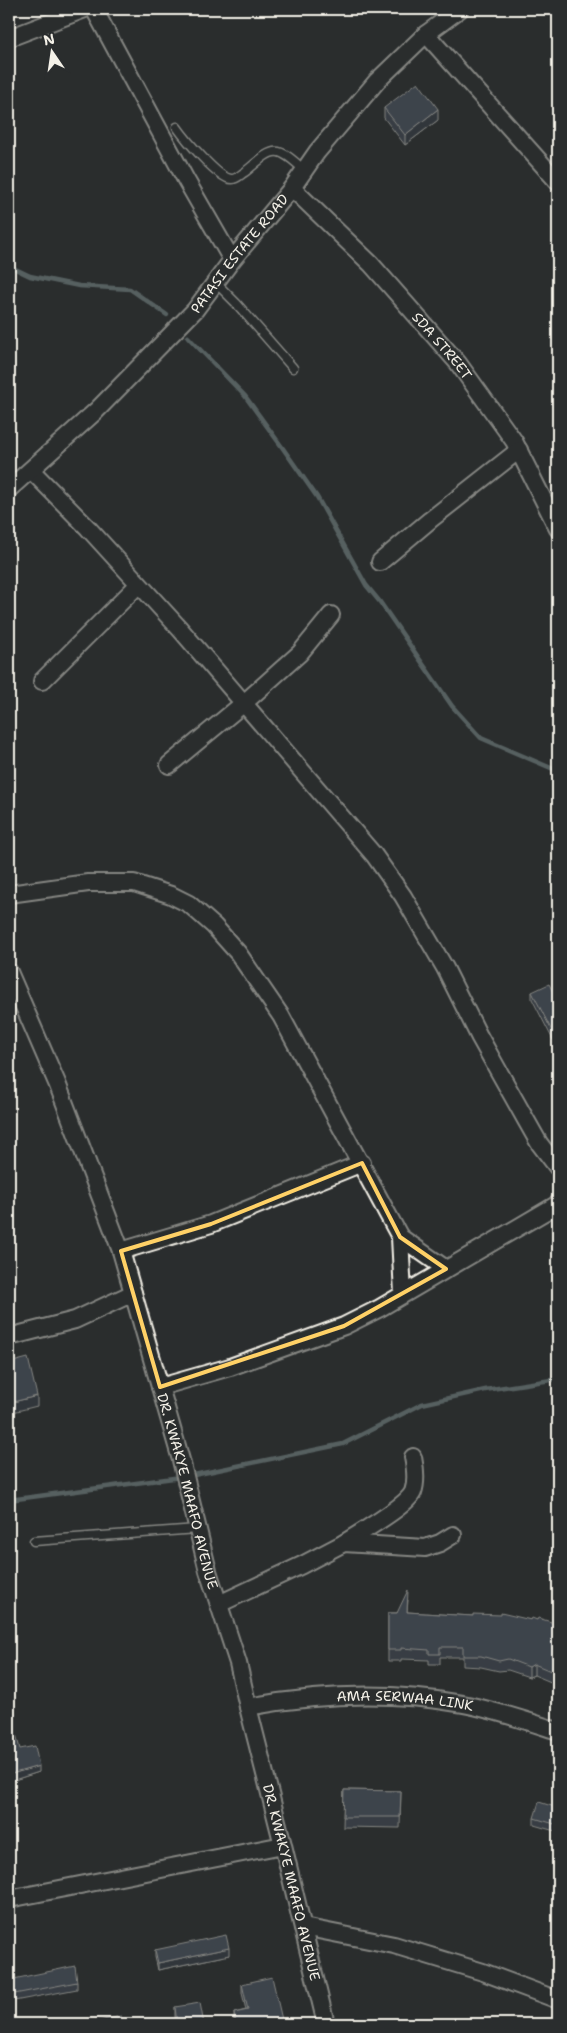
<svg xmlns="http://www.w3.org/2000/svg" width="567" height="2033" viewBox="0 0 567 2033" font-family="'Shantell Sans',sans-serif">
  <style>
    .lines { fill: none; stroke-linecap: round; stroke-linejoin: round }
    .stream { stroke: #8d9e9e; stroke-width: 4.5 }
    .lane-casing { stroke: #f4f1e8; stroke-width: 11 }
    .street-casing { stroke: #f4f1e8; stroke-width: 20 }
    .lane { stroke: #2a2d2e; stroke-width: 8 }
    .street { stroke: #2a2d2e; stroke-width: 16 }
    .wall { fill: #48515f; stroke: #f4f1e8 }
    .shaded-wall { fill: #3b424e; stroke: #f4f1e8 }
    .building { fill: #545e6f; stroke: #f4f1e8 }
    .marked { fill: none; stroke: #ffd166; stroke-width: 4; stroke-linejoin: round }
    .labels { text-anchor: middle; stroke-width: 4.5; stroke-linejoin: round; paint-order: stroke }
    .street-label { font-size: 14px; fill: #f4f1e8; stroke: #2a2d2e }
  </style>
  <rect width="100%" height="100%" fill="#2a2d2e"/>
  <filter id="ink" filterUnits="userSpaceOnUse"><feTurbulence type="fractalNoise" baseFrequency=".02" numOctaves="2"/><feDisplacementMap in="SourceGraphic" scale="10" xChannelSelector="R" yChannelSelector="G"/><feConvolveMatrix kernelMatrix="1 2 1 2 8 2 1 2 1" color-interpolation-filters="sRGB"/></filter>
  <g filter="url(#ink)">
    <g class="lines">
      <g class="stream">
        <path d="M9,266L30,276L79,286L130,289L167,315"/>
        <path d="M188,337L245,396L282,447L317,497L366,585L380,602L452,706L481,738L558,771"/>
        <path d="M189,1476L343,1444L422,1404L485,1390L558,1379"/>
        <path d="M9,1500L181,1477"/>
      </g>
      <defs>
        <g id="lane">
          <path d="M177,127C184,137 219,180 232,179C237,179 241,174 245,172C274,148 275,143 304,170"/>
          <path d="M215,282L236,303L293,368"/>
          <path d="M34,1541L197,1529"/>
        </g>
        <g id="street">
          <path d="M94,9L186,180L232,260"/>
          <path d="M426,34L558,182"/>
          <path d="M9,38L85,9"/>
          <path id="s1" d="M292,188L371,264L458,363L514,441L558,529"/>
          <path d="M31,470L88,528L180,629L374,855L403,896L445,968L479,1036L526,1120L539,1143L558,1168"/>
          <path id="s2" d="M9,489L96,411L195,310L232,260L292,188L317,152L377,81L426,34L460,9"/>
          <path d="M380,562L430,520L519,450"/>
          <path d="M42,681L138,585"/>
          <path d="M169,765L244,703L300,653L331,615"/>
          <path d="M9,894L88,883H134L171,895L189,904L214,926L238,953L281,1016L400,1237L403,1294"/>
          <path id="s3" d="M9,972L57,1083L121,1251L181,1460L208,1571L238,1663L248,1707L283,1845L326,2024"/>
          <path d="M400,1237L446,1269"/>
          <path d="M121,1251L211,1224L362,1163"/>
          <path d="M9,1337L75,1320L133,1293"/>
          <path d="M160,1387L230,1367L344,1326L380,1308L558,1204"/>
          <path d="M344,1543C359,1533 406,1507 413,1492C417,1481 415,1467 413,1457"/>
          <path d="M219,1604L302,1565L344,1543L425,1548L440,1543L453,1535"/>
          <path id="s4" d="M248,1707C318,1694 392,1691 463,1704C495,1710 527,1721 558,1731"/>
          <path d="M9,1899L283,1845"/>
          <path d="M303,1927L394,1945L483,1972L558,2000"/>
        </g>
      </defs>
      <use href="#lane" class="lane-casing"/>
      <use href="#street" class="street-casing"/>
      <use href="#lane" class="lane"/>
      <use href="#street" class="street"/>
    </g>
    <g class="wall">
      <path d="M384,108L438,120L405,145L384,118Z"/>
      <path d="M532,992L558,1002L553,1040L532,999Z"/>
      <path d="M408,1600L407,1612L537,1620L558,1624V1685L534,1675L529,1677L508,1670L499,1671L481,1667L463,1666V1657H440V1664H429V1660L401,1659V1661H388V1613H397Z"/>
      <path d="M9,1729L20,1749L39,1772L11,1781L9,1773Z"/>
      <path d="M344,1790L401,1791L400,1828L343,1827Z"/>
      <path d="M558,1808V1832L534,1825V1818Z"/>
      <path d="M155,1950L229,1955L158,1970L155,1957Z"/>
      <path d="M9,1980L77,1982V1989L9,2002Z"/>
      <path d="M242,1984L283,2024H234V2013L246,2010L242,1993Z"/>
      <path d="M175,2007L204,2024H176L175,2017Z"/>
    </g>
    <g class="shaded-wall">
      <path d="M438,109V120L405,145V135Z"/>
      <path d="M558,1030V1037L553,1040V1033Z"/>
      <path d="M37,1396V1406L9,1413V1403Z"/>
      <path d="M534,1664V1675L529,1677V1667Z"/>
      <path d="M39,1766V1772L11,1781V1774Z"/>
      <path d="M229,1948V1955L158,1970V1963Z"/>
    </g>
    <g class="building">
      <path d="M418,82L438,109L405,135L384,108Z"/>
      <path d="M549,984L558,1002V1030L553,1033L532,992Z"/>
      <path d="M28,1358L37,1396L9,1403V1363Z"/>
      <path d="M408,1590L407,1612L473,1616V1614L501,1615V1613L531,1620L532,1618L537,1620L538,1618L558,1624V1674L534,1664L529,1667L508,1659L499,1661L481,1656H463V1647H440V1654H429V1650L401,1648V1650H388V1613H397Z"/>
      <path d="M14,1727L20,1749L35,1746L39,1766L11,1774L9,1767V1729Z"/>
      <path d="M344,1790L401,1791L400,1817H343Z"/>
      <path d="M539,1802L558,1808V1825L534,1818Z"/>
      <path d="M226,1935L229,1948L158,1963L155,1950Z"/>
      <path d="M75,1966L77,1982L9,1995V1980Z"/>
      <path d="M272,1977L283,2024H236L234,2013L248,2010L242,1984Z"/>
      <path d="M200,2003L204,2024H177L175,2007Z"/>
      <path d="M121,2016L123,2024H95V2022Z"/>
    </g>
  </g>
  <path d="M0 0H567V2033H0ZM362,1163L400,1237L446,1269L344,1326L160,1387L121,1251L211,1224Z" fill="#2a2d2e" fill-opacity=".55" fill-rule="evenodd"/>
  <path class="marked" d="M362,1163L400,1237L446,1269L344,1326L160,1387L121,1251L211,1224Z"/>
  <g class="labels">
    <g class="street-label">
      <text dy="5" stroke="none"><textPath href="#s2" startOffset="330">PATASI ESTATE ROAD</textPath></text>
      <text dy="5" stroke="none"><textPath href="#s1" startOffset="218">SDA STREET</textPath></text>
      <text dy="5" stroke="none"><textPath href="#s3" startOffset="550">DR. KWAKYE MAAFO AVENUE</textPath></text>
      <text dy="5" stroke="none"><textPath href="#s4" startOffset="158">AMA SERWAA LINK</textPath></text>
      <text dy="5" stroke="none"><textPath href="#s3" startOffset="955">DR. KWAKYE MAAFO AVENUE</textPath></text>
    </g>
  </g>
  <rect width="567" height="2033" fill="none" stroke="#2a2d2e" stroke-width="30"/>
  <rect x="15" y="15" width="537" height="2003" fill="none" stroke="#f4f1e8" stroke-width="2" filter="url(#ink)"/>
  <g transform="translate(52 52) rotate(347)" stroke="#2a2d2e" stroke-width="4" paint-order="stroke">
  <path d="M0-4L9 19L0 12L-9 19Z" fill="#f4f1e8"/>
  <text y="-8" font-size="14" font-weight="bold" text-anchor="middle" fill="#f4f1e8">N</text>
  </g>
</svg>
